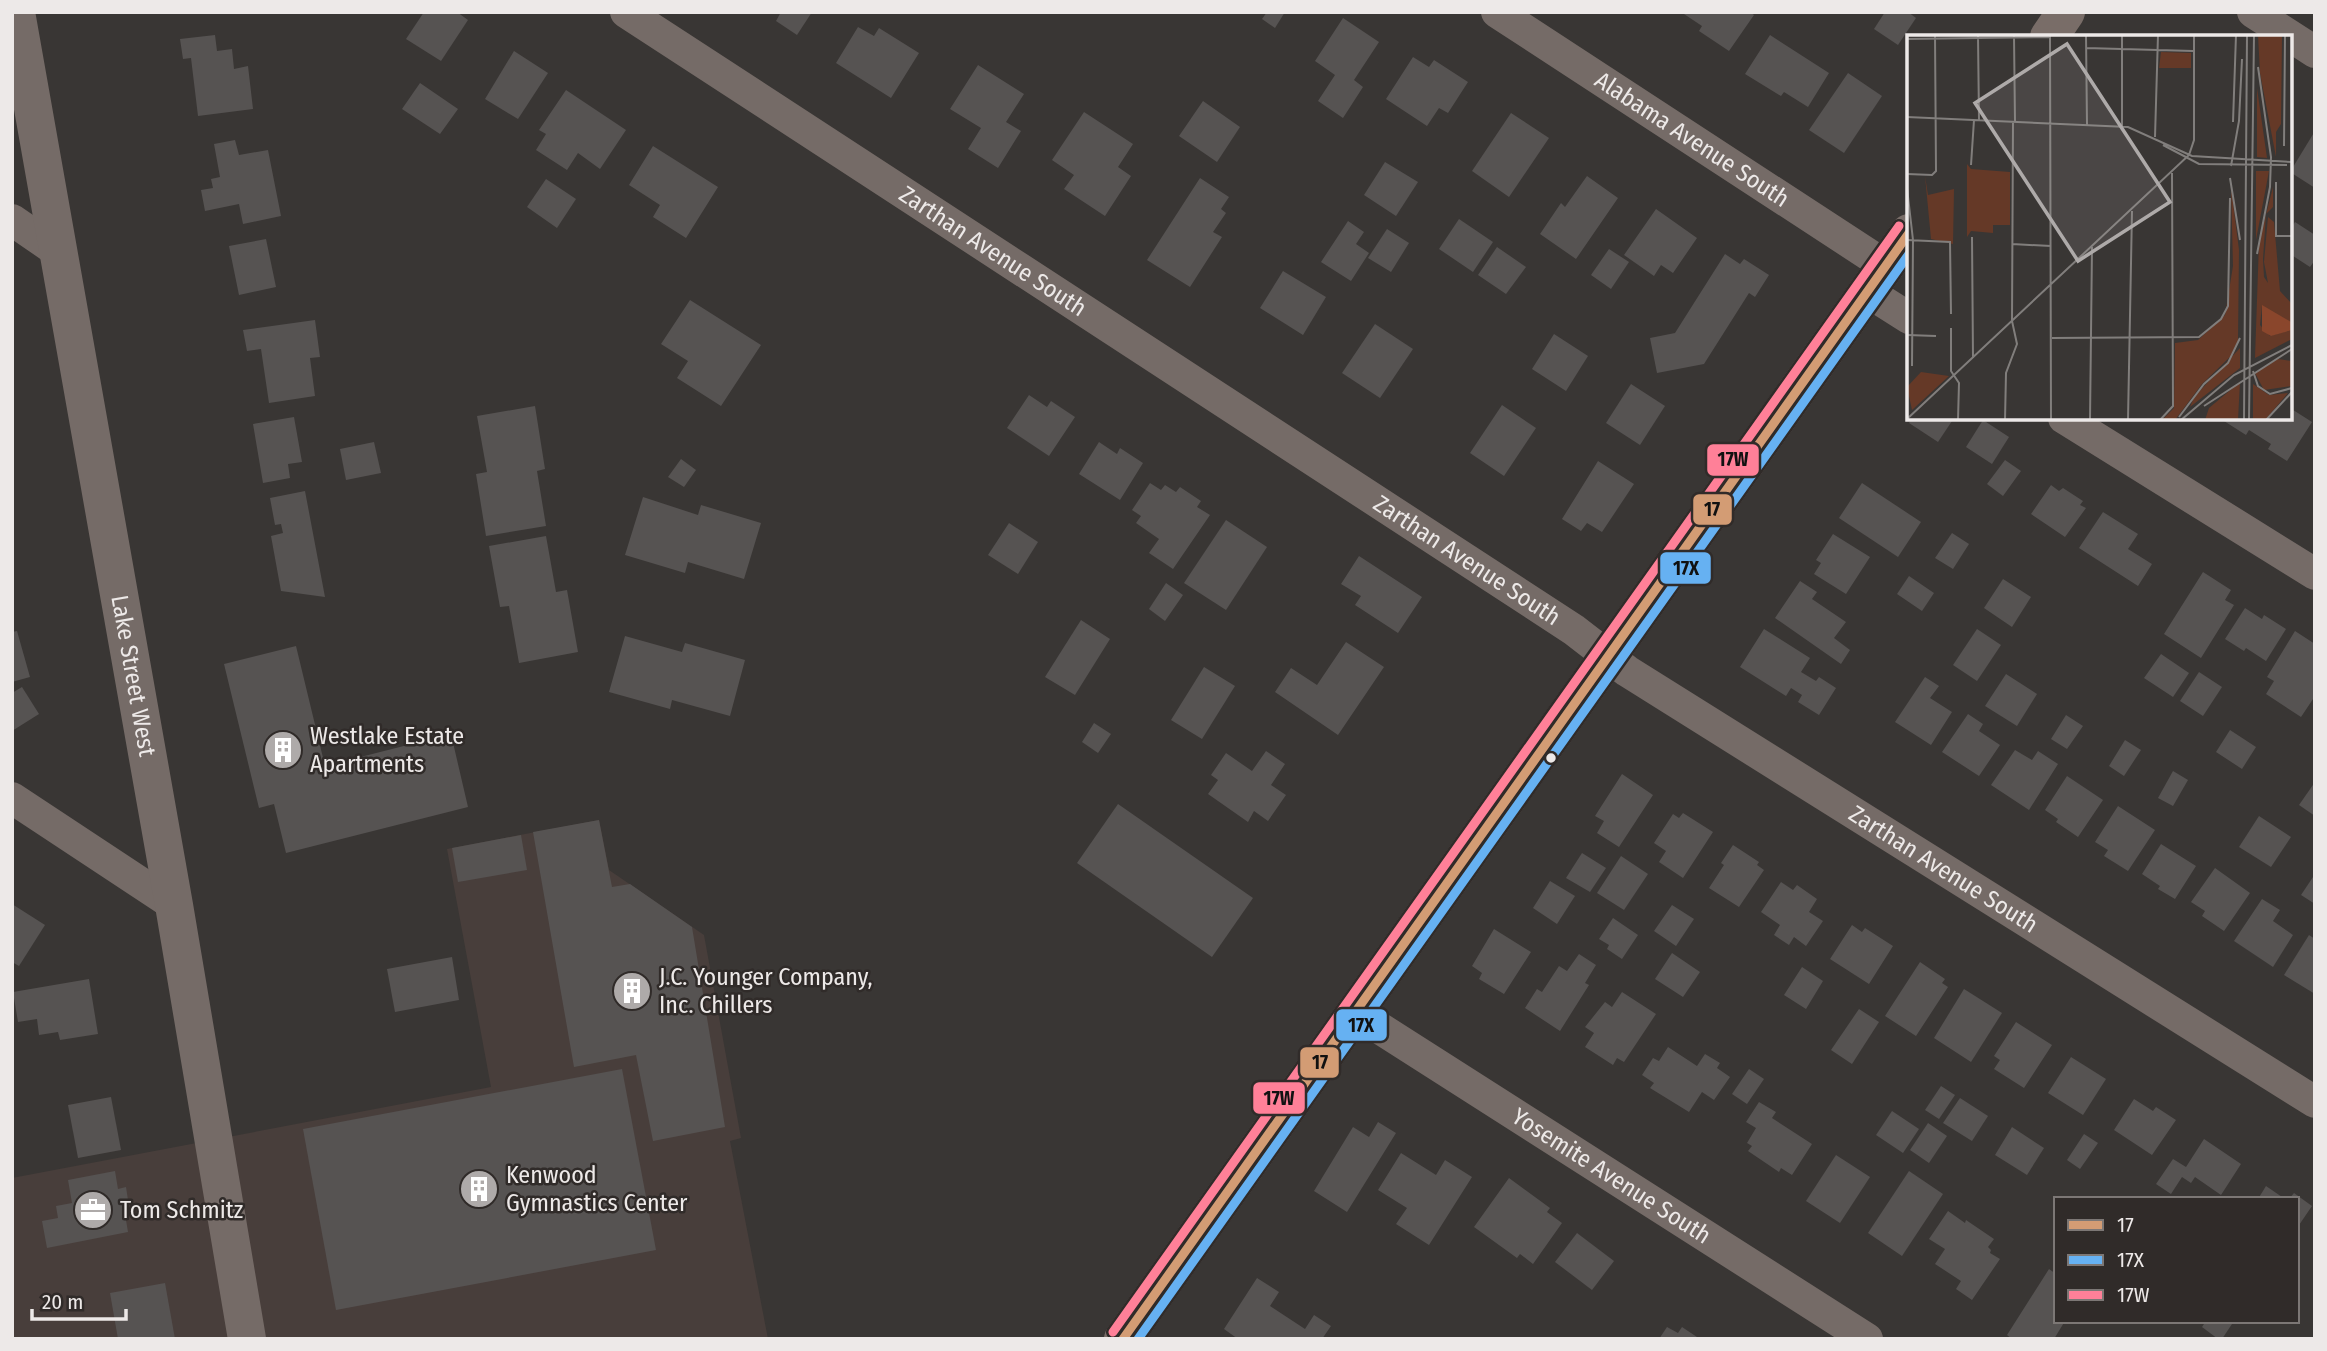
<svg xmlns="http://www.w3.org/2000/svg" width="2327" height="1351" viewBox="0 0 2327 1351" font-family="'Fira Sans Condensed',sans-serif">
  <style>
    .built { fill: #483e3b }
    .building { fill: #565352 }
    .lines { fill: none; stroke-linecap: round; stroke-linejoin: round }
    .minor { stroke: #756b67; stroke-width: 32 }
    .tertiary { stroke: #756b67; stroke-width: 38 }
    .secondary { stroke: #796d68; stroke-width: 38 }
    .bus-1-casing { stroke: #302b29; stroke-width: 14 }
    .bus-2-casing { stroke: #302b29; stroke-width: 14 }
    .bus-3-casing { stroke: #302b29; stroke-width: 14 }
    .bus-1 { stroke: #d39c74; stroke-width: 9 }
    .bus-2 { stroke: #66b1f2; stroke-width: 9 }
    .bus-3 { stroke: #ff8098; stroke-width: 9 }
    .bus-dot { fill: #ede9e8; stroke: #302b29; stroke-width: 2.5 }
    .labels { text-anchor: middle; stroke-width: 5; stroke-linejoin: round; paint-order: stroke }
    .street-label { font-size: 24px; fill: #ede9e8; stroke: #302b29 }
    .poi-label { font-size: 24px; fill: #ede9e8; stroke: #302b29; text-anchor: start }
    .inset-road { fill: none; stroke: #817e7c; stroke-width: 2 }
    .view { fill: #aeaaa9; fill-opacity: 0.15; stroke: #aeaaa9; stroke-width: 3.5 }
    .inset-edge { fill: none; stroke: #ede9e8; stroke-width: 3.5 }
    .line-badge { stroke: #302b29; stroke-width: 2.5 }
    .pale-badge-label { font-size: 19px; text-anchor: middle; font-weight: bold; fill: #111 }
  </style>
  <rect width="100%" height="100%" fill="#393634"/>
  <path class="built" d="M599,820L609,870L704,935L741,1138L730,1141L768,1339H12V1178L491,1087L447,849Z"/>
  <g class="building">
    <path d="M424,12H457L468,20L441,61L406,39Z"/>
    <path d="M781,12H812L797,35L776,21Z"/>
    <path d="M1267,12H1285L1275,28L1262,19Z"/>
    <path d="M1686,12H1750L1754,15L1729,51L1699,31L1702,26L1684,14Z"/>
    <path d="M1885,12H1908L1916,18L1898,45L1874,29Z"/>
    <path d="M1343,18L1379,42L1354,80L1363,87L1343,118L1318,101L1335,75L1315,61Z"/>
    <path d="M858,27L874,36L879,28L919,53L891,98L836,63Z"/>
    <path d="M215,35L217,51L232,49L234,69L248,66L253,109L198,116L191,58L183,59L180,39Z"/>
    <path d="M1770,35L1829,73L1808,107L1784,92L1781,96L1745,74Z"/>
    <path d="M514,51L548,73L518,119L485,99Z"/>
    <path d="M1413,57L1429,67L1434,60L1468,82L1448,113L1439,108L1427,126L1386,99Z"/>
    <path d="M978,65L1024,94L1006,122L1021,131L998,168L968,149L981,128L950,109Z"/>
    <path d="M1848,73L1882,96L1844,153L1809,130Z"/>
    <path d="M420,83L458,109L440,134L402,109Z"/>
    <path d="M566,90L626,130L600,169L578,153L567,170L536,150L546,134L539,130Z"/>
    <path d="M1203,101L1240,127L1217,162L1179,136Z"/>
    <path d="M1084,112L1133,144L1118,167L1131,176L1105,216L1064,189L1074,175L1052,160Z"/>
    <path d="M1511,113L1549,138L1509,197L1472,171Z"/>
    <path d="M2315,131V188L2290,172Z"/>
    <path d="M235,140L239,155L268,150L281,216L243,224L239,204L205,211L201,190L213,188L211,179L220,177L214,144Z"/>
    <path d="M653,146L718,187L686,238L653,217L660,205L629,185Z"/>
    <path d="M1385,162L1418,182L1396,216L1364,195Z"/>
    <path d="M1587,176L1618,198L1576,259L1540,234L1561,203L1565,207Z"/>
    <path d="M1200,178L1229,197L1221,209L1226,213L1213,232L1222,237L1190,287L1147,260Z"/>
    <path d="M546,179L576,199L557,228L527,207Z"/>
    <path d="M1656,209L1697,238L1673,273L1661,265L1654,276L1624,255Z"/>
    <path d="M1459,219L1493,242L1473,272L1439,249Z"/>
    <path d="M1348,221L1364,232L1356,244L1369,253L1351,281L1321,262Z"/>
    <path d="M2295,222L2315,235V260L2310,267L2290,254V230Z"/>
    <path d="M1387,229L1409,243L1391,272L1368,258Z"/>
    <path d="M266,239L276,287L239,295L229,246Z"/>
    <path d="M1497,247L1526,267L1506,294L1478,275Z"/>
    <path d="M1609,249L1629,262L1611,289L1591,275Z"/>
    <path d="M1725,254L1740,264L1744,259L1769,275L1755,297L1749,293L1704,364L1657,373L1650,338L1675,333Z"/>
    <path d="M1283,271L1326,297L1303,335L1260,308Z"/>
    <path d="M690,300L761,345L721,406L677,378L688,361L661,344Z"/>
    <path d="M315,320L320,357L310,358L315,396L269,403L261,349L247,351L243,330Z"/>
    <path d="M1375,324L1413,349L1380,398L1342,373Z"/>
    <path d="M1554,334L1588,356L1566,391L1532,369Z"/>
    <path d="M1631,384L1665,406L1640,445L1606,423Z"/>
    <path d="M1029,395L1047,407L1051,401L1075,417L1049,456L1007,428Z"/>
    <path d="M1502,405L1536,428L1504,476L1470,453Z"/>
    <path d="M535,406L545,469L537,471L546,526L486,536L476,474L487,472L477,416Z"/>
    <path d="M2290,408L2312,422L2287,461L2268,449L2271,444L2249,430L2246,435L2224,421L2226,418H2290Z"/>
    <path d="M294,417L302,462L288,464L290,478L263,483L253,424Z"/>
    <path d="M1912,418H1954L1938,442L1909,423Z"/>
    <path d="M1983,420L2009,437L1992,464L1966,447Z"/>
    <path d="M374,442L381,473L346,480L340,449Z"/>
    <path d="M1099,442L1117,454L1120,448L1143,463L1120,500L1079,474Z"/>
    <path d="M681,459L696,470L684,487L668,477Z"/>
    <path d="M2005,460L2021,471L2003,496L1987,484Z"/>
    <path d="M1598,461L1634,484L1602,532L1587,523L1581,531L1562,519Z"/>
    <path d="M1150,483L1161,490L1165,485L1176,492L1180,487L1201,501L1197,507L1210,515L1173,569L1149,553L1159,539L1136,523L1141,516L1132,510Z"/>
    <path d="M1862,483L1921,522L1898,557L1839,518Z"/>
    <path d="M2051,485L2059,491L2063,488L2083,501L2080,505L2086,508L2065,537L2031,514Z"/>
    <path d="M305,491L325,597L281,591L271,536L283,533L281,524L275,525L270,498Z"/>
    <path d="M643,497L698,515L701,505L761,523L744,579L688,562L685,573L625,555Z"/>
    <path d="M2103,512L2138,534L2128,549L2152,564L2138,586L2079,548Z"/>
    <path d="M1226,520L1267,547L1226,610L1184,583Z"/>
    <path d="M1009,523L1038,542L1018,574L988,555Z"/>
    <path d="M1952,533L1969,544L1953,569L1935,558Z"/>
    <path d="M1833,534L1870,557L1846,594L1814,574L1821,563L1816,560Z"/>
    <path d="M546,536L556,592L567,590L578,652L519,663L509,606L500,607L489,546Z"/>
    <path d="M1359,556L1422,597L1398,633L1355,605L1361,596L1341,584Z"/>
    <path d="M2203,572L2231,590L2225,600L2234,605L2201,658L2164,634Z"/>
    <path d="M1909,576L1934,593L1922,611L1897,594Z"/>
    <path d="M2003,579L2031,597L2012,627L1984,608Z"/>
    <path d="M1800,581L1817,592L1812,599L1846,622L1834,638L1850,650L1841,664L1775,618Z"/>
    <path d="M1166,583L1183,595L1165,621L1149,609Z"/>
    <path d="M2245,608L2262,619L2264,615L2286,629L2266,661L2246,648L2244,651L2225,639Z"/>
    <path d="M1081,620L1110,639L1075,695L1045,677Z"/>
    <path d="M1764,629L1810,658L1801,672L1816,681L1819,677L1836,688L1819,715L1798,702L1802,695L1791,688L1786,696L1740,667Z"/>
    <path d="M1977,629L2001,645L1977,681L1953,665Z"/>
    <path d="M17,631L30,677L12,682V632Z"/>
    <path d="M2295,631L2315,644V696L2301,717L2266,694L2274,681L2267,677Z"/>
    <path d="M625,636L682,652L685,643L745,660L730,716L672,700L670,709L609,692Z"/>
    <path d="M1346,642L1384,667L1338,735L1275,692L1291,668L1317,685Z"/>
    <path d="M296,646L325,766L451,734L468,807L286,853L274,804L259,808L224,664Z"/>
    <path d="M2161,654L2189,673L2173,697L2144,678Z"/>
    <path d="M1204,667L1235,686L1202,739L1171,720Z"/>
    <path d="M2199,672L2222,687L2203,716L2180,701Z"/>
    <path d="M2006,674L2037,694L2017,726L1985,706Z"/>
    <path d="M1925,677L1939,686L1930,698L1952,712L1931,745L1895,722Z"/>
    <path d="M22,687L39,714L12,731V693Z"/>
    <path d="M1968,714L1983,724L1979,731L2000,745L1979,776L1942,752Z"/>
    <path d="M2066,715L2083,726L2067,749L2051,739Z"/>
    <path d="M1094,723L1111,734L1098,753L1082,742Z"/>
    <path d="M2230,730L2256,747L2242,769L2216,752Z"/>
    <path d="M2125,740L2141,750L2124,776L2109,766Z"/>
    <path d="M2015,750L2032,760L2038,751L2058,764L2029,810L1991,785Z"/>
    <path d="M1266,751L1285,764L1271,785L1286,795L1268,821L1254,811L1248,822L1208,794L1218,780L1211,775L1226,753L1252,771Z"/>
    <path d="M2173,771L2188,780L2173,806L2158,798Z"/>
    <path d="M1622,774L1653,795L1619,847L1597,833L1604,821L1595,816Z"/>
    <path d="M2067,776L2103,800L2078,837L2056,822L2058,819L2045,810Z"/>
    <path d="M2315,782V816L2299,805Z"/>
    <path d="M1118,804L1253,898L1212,957L1077,863Z"/>
    <path d="M2118,806L2155,830L2128,871L2104,856L2108,850L2095,842Z"/>
    <path d="M1683,813L1713,832L1683,878L1659,862L1666,851L1654,843L1673,814L1679,818Z"/>
    <path d="M2259,816L2291,837L2271,867L2239,847Z"/>
    <path d="M599,820L612,887L630,884L692,927L725,1127L653,1141L636,1055L574,1067L533,832Z"/>
    <path d="M521,835L527,870L458,882L452,848Z"/>
    <path d="M2161,844L2196,866L2175,899L2158,889L2160,886L2142,874Z"/>
    <path d="M1733,845L1759,862L1757,865L1764,870L1739,907L1709,888L1724,865L1721,863Z"/>
    <path d="M1582,853L1606,868L1590,892L1566,878Z"/>
    <path d="M1621,856L1648,874L1624,910L1597,893Z"/>
    <path d="M2215,868L2250,893L2224,931L2202,916L2205,911L2191,902Z"/>
    <path d="M2315,874V904L2301,895Z"/>
    <path d="M1550,881L1575,896L1557,924L1533,908Z"/>
    <path d="M1781,882L1793,890L1797,885L1817,899L1809,912L1823,921L1806,946L1794,937L1789,945L1774,935L1780,925L1761,912Z"/>
    <path d="M2262,899L2280,910L2273,921L2293,935L2273,967L2234,941Z"/>
    <path d="M12,904L45,925L19,966L12,962Z"/>
    <path d="M1672,905L1694,919L1676,946L1654,931Z"/>
    <path d="M1613,918L1638,935L1622,959L1607,949L1609,945L1599,939Z"/>
    <path d="M1852,925L1862,932L1865,928L1893,946L1869,984L1830,959Z"/>
    <path d="M1494,929L1531,952L1504,994L1479,979L1482,973L1472,966Z"/>
    <path d="M2309,935L2315,939V994L2284,975Z"/>
    <path d="M1672,953L1700,972L1683,997L1655,979Z"/>
    <path d="M1579,954L1596,965L1585,983L1589,985L1560,1031L1525,1008L1537,989L1542,992L1559,966L1567,971Z"/>
    <path d="M452,957L459,1000L395,1012L387,969Z"/>
    <path d="M1920,962L1945,979L1942,983L1948,987L1916,1036L1885,1016Z"/>
    <path d="M1802,967L1823,981L1806,1009L1784,995Z"/>
    <path d="M89,979L98,1034L60,1040L58,1032L39,1035L37,1019L18,1022L13,992Z"/>
    <path d="M1964,989L2002,1013L1971,1062L1934,1038Z"/>
    <path d="M1622,992L1656,1014L1624,1062L1617,1058L1613,1065L1585,1047L1594,1033L1585,1027L1605,1002L1612,1007Z"/>
    <path d="M1859,1009L1879,1022L1852,1064L1831,1050Z"/>
    <path d="M2016,1022L2052,1045L2024,1088L1994,1069L2000,1060L1994,1056Z"/>
    <path d="M1668,1047L1697,1066L1705,1054L1720,1063L1717,1068L1730,1077L1714,1100L1702,1092L1689,1112L1650,1088L1654,1083L1642,1075L1653,1058L1659,1061Z"/>
    <path d="M2071,1057L2106,1079L2083,1115L2048,1093Z"/>
    <path d="M622,1069L656,1250L336,1310L303,1129Z"/>
    <path d="M1749,1069L1764,1079L1747,1104L1732,1094Z"/>
    <path d="M1941,1086L1955,1095L1939,1119L1925,1110Z"/>
    <path d="M111,1097L121,1150L78,1158L68,1105Z"/>
    <path d="M1960,1098L1988,1116L1972,1141L1943,1123Z"/>
    <path d="M2134,1099L2153,1111L2156,1107L2176,1120L2152,1155L2114,1130Z"/>
    <path d="M1759,1102L1776,1112L1772,1118L1812,1144L1792,1175L1781,1168L1779,1172L1748,1151L1752,1146L1747,1143L1756,1128L1746,1122Z"/>
    <path d="M1892,1111L1919,1129L1903,1153L1876,1135Z"/>
    <path d="M1378,1122L1396,1133L1347,1212L1314,1191L1353,1127L1369,1137Z"/>
    <path d="M1928,1123L1947,1136L1929,1163L1910,1150Z"/>
    <path d="M2012,1127L2044,1148L2027,1175L1995,1155Z"/>
    <path d="M2084,1134L2098,1143L2080,1169L2067,1160Z"/>
    <path d="M2204,1139L2241,1164L2221,1195L2195,1177L2191,1183L2182,1177L2171,1194L2156,1184L2173,1159L2186,1167Z"/>
    <path d="M1401,1153L1436,1175L1445,1160L1472,1177L1429,1245L1396,1224L1407,1208L1378,1190Z"/>
    <path d="M1836,1155L1870,1177L1840,1223L1806,1201Z"/>
    <path d="M115,1171L118,1189L126,1187L130,1213L125,1214L128,1232L47,1248L42,1221L58,1218L56,1206L72,1203L68,1180Z"/>
    <path d="M1909,1171L1943,1194L1902,1256L1868,1233Z"/>
    <path d="M1509,1178L1550,1208L1547,1212L1562,1223L1533,1264L1520,1254L1517,1258L1474,1227Z"/>
    <path d="M2266,1186L2285,1199H2258Z"/>
    <path d="M2294,1193L2312,1206L2297,1228V1199H2289Z"/>
    <path d="M1948,1211L1965,1223L1966,1220L1994,1239L1988,1247L1991,1250L1990,1253L2000,1259L1972,1300L1956,1289L1961,1281L1935,1264L1945,1249L1929,1239Z"/>
    <path d="M1577,1233L1614,1261L1592,1290L1555,1262Z"/>
    <path d="M2049,1269L2056,1274V1321H2065L2054,1339H2012L2007,1335Z"/>
    <path d="M1257,1278L1279,1292L1270,1306L1305,1329L1314,1315L1331,1326L1322,1339H1238L1224,1329Z"/>
    <path d="M165,1283L175,1339H118L110,1293Z"/>
    <path d="M2206,1321H2234L2222,1339H2218L2202,1327Z"/>
    <path d="M1667,1327L1678,1333L1682,1327L1700,1339H1659Z"/>
  </g>
  <g class="lines">
    <g class="minor">
      <path id="s1" d="M626,12L1574,630L1627,671L2315,1102"/>
      <path id="s2" d="M1497,12L1886,266"/>
      <path d="M2253,12L2315,52"/>
      <path d="M12,220L57,251"/>
      <path d="M1868,292L1909,318"/>
      <path d="M2064,418L2315,574"/>
      <path d="M12,798L174,905"/>
      <path id="s3" d="M1356,1013L1867,1339"/>
    </g>
    <path class="tertiary" id="s4" d="M16,12L174,905L247,1339"/>
    <g class="secondary">
      <path d="M2049,37L2066,12"/>
      <path d="M1123,1339L1909,233"/>
    </g>
    <defs>
      <path id="bus-1" d="M1123,1339L1909,233"/>
      <path id="bus-2" d="M1138,1339L1909,254"/>
      <path id="bus-3" d="M1113,1332L1899,226"/>
    </defs>
    <use href="#bus-1" class="bus-1-casing"/>
    <use href="#bus-2" class="bus-2-casing"/>
    <use href="#bus-3" class="bus-3-casing"/>
    <use href="#bus-1" class="bus-1"/>
    <use href="#bus-2" class="bus-2"/>
    <use href="#bus-3" class="bus-3"/>
  </g>
  <defs>
    <symbol id="building-disc" viewBox="-11 -11 22 22"><circle r="9.5" fill="#aeaaa9" stroke="#302b29"/><path d="M-4-6H4V6H1V3H-1V6H-4ZM-2.5-4.3h1.7v1.8h-1.7ZM.8-4.3h1.7v1.8H.8ZM-2.5-1h1.7V.8h-1.7ZM.8-1h1.7V.8H.8Z" fill="#fff"/></symbol>
    <symbol id="office-disc" viewBox="-11 -11 22 22"><circle r="9.5" fill="#aeaaa9" stroke="#302b29"/><path d="M-6-3h4V-5.5h4V-3h4V5H-6ZM-1-4.5V-3h2v-1.5ZM-6 0V1H6V0Z" fill="#fff"/></symbol>
  </defs>
  <g fill-rule="evenodd">
    <use href="#building-disc" x="261" y="728" width="44" height="44"/>
    <use href="#building-disc" x="610" y="969" width="44" height="44"/>
    <use href="#building-disc" x="457" y="1167" width="44" height="44"/>
    <use href="#office-disc" x="71" y="1188" width="44" height="44"/>
  </g>
  <circle class="bus-dot" cx="1551" cy="758" r="6"/>
  <g class="labels">
    <g class="street-label">
      <text dy="8" stroke="none"><textPath href="#s2" startOffset="233">Alabama Avenue South</textPath></text>
      <text dy="8" stroke="none"><textPath href="#s1" startOffset="438">Zarthan Avenue South</textPath></text>
      <text dy="8" stroke="none"><textPath href="#s1" startOffset="1004">Zarthan Avenue South</textPath></text>
      <text dy="8" stroke="none"><textPath href="#s4" startOffset="674">Lake Street West</textPath></text>
      <text dy="8" stroke="none"><textPath href="#s1" startOffset="1572">Zarthan Avenue South</textPath></text>
      <text dy="8" stroke="none"><textPath href="#s3" startOffset="303">Yosemite Avenue South</textPath></text>
    </g>
    <g class="poi-label">
      <text x="310" y="744">Westlake Estate<tspan x="310" dy="28">Apartments</tspan></text>
      <text x="659" y="985">J.C. Younger Company,<tspan x="659" dy="28">Inc. Chillers</tspan></text>
      <text x="506" y="1183">Kenwood<tspan x="506" dy="28">Gymnastics Center</tspan></text>
      <text x="120" y="1218">Tom Schmitz</text>
    </g>
  </g>
  <g transform="translate(1907 35)">
    <rect width="385" height="385" fill="#393634"/>
    <path d="M351,0H375L374,89L369,97V122L353,38ZM254,17L284,18V33H252ZM350,53L360,123L350,122ZM60,129L64,134L103,137V190H86V198L64,196L60,202ZM349,136H362L349,205ZM18,141L21,160L47,154L46,209L24,204ZM324,152L332,215L331,306L327,318L295,349L268,385H255L267,373L268,308L291,305L318,280L326,231ZM366,152V172L359,179L356,224L357,242L361,248L357,227L361,182L367,187L373,256L385,269V289L355,271L353,290L363,301L385,295V304L348,323L352,207ZM333,313V333L283,372L287,362ZM371,324L385,326V351L357,355L348,338ZM14,337L42,341L5,375L0,352ZM333,347L331,385H298L302,373ZM346,349L362,360L381,358L358,385H346Z" fill="#653927"/>
    <path d="M355,270L384,287L385,295L364,301L355,296Z" fill="#8a462c"/>
    <path class="inset-road" d="M143,0L144,385M179,0L180,90M71,1L72,85M107,1L108,87M0,4L143,2M179,13L286,16M0,82L221,92L285,121L385,127M326,87L329,0M215,91V0M248,102L251,0M256,110L292,129L380,130M377,111L378,0M64,130L67,85M324,131L332,86L335,24M0,139L25,140L29,136L28,0M323,143L333,205M369,147V201H385M0,153L6,205L5,331M65,202L66,323M0,205L43,207L44,279M105,209L144,211M350,219L363,152L364,122L351,32M44,293V336L52,348L51,385M0,300L29,301M145,303L292,302L314,284L321,271L323,163M346,336L351,351L363,359L385,353M297,371L385,314M272,382L297,349L321,328L333,303M0,384L282,120L287,105V0M98,385L99,338L110,309L105,286L106,87M183,385L185,212M221,385L225,176M253,385L266,371L265,138M274,385L327,340L385,310M337,385L340,0M342,385L347,0M359,385L385,357"/>
    <path class="view" d="M160,9L263,167L171,226L68,68Z"/>
    <rect width="385" height="385" class="inset-edge"/>
  </g>
  <g class="line-badge">
    <rect x="1706" y="443" width="54" height="34" rx="7" fill="#ff8098"/>
    <rect x="1692" y="493" width="41" height="33" rx="7" fill="#d39c74"/>
    <rect x="1659" y="551" width="53" height="34" rx="7" fill="#66b1f2"/>
    <rect x="1335" y="1008" width="53" height="34" rx="7" fill="#66b1f2"/>
    <rect x="1299" y="1046" width="41" height="33" rx="7" fill="#d39c74"/>
    <rect x="1252" y="1081" width="54" height="34" rx="7" fill="#ff8098"/>
  </g>
  <g class="pale-badge-label">
    <text x="1733" y="466">17W</text>
    <text x="1712" y="516">17</text>
    <text x="1686" y="575">17X</text>
    <text x="1361" y="1032">17X</text>
    <text x="1320" y="1069">17</text>
    <text x="1279" y="1105">17W</text>
  </g>
  <rect width="2327" height="1351" fill="none" stroke="#ede9e8" stroke-width="28"/>
  <rect x="2054" y="1197" width="245" height="126" fill="#302b29" stroke="#7c7775" stroke-width="2"/>
  <rect x="2068" y="1220" width="35" height="10" fill="#d39c74" stroke="#7c7775" stroke-width="2"/>
  <text x="2117" y="1232" font-size="21" fill="#ede9e8">17</text>
  <rect x="2068" y="1255" width="35" height="10" fill="#66b1f2" stroke="#7c7775" stroke-width="2"/>
  <text x="2117" y="1267" font-size="21" fill="#ede9e8">17X</text>
  <rect x="2068" y="1290" width="35" height="10" fill="#ff8098" stroke="#7c7775" stroke-width="2"/>
  <text x="2117" y="1302" font-size="21" fill="#ede9e8">17W</text>
  <path d="M32 1309v10h94v-10" fill="none" stroke="#ede9e8" stroke-width="3.5"/>
  <text x="42" y="1309" font-size="21" fill="#ede9e8" stroke="#302b29" stroke-width="5" paint-order="stroke">20 m</text>
</svg>
